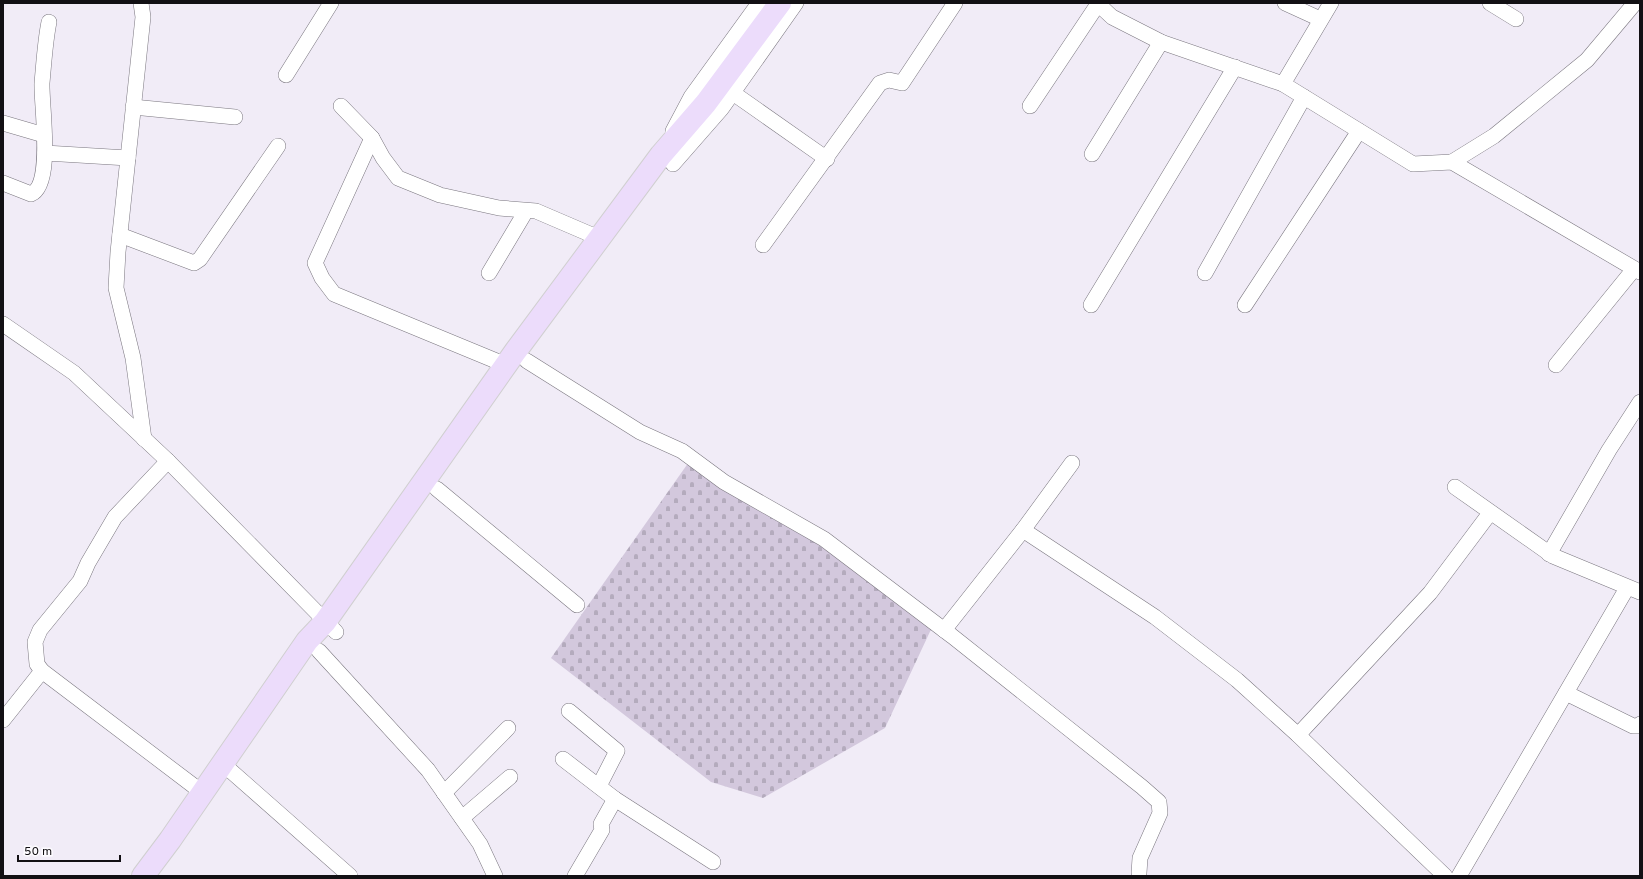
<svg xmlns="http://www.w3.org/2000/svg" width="1643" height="879" viewBox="0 0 1643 879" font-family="Overpass,sans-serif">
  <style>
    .cemetery { fill: url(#cemetery-stones) }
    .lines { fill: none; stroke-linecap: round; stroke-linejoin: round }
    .minor-casing { stroke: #7a767f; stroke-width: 16 }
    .primary-casing { stroke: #d0cfd0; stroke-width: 24 }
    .minor { stroke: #fff; stroke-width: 15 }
    .primary { stroke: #ecdcfb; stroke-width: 22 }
  </style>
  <defs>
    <pattern id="cemetery-stones" width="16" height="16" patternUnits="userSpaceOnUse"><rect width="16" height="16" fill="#d3c8dd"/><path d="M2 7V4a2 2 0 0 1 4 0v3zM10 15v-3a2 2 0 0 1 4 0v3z" fill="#b4abbd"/></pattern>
  </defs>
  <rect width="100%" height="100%" fill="#f1ecf7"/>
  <path class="cemetery" d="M691,459L934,623L885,728L763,798L711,782L551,658Z"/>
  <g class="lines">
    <defs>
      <g id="minor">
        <path d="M141,3L143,17L118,252L116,288L133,358L144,439"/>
        <path d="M1097,3L1112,17L1161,42L1283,84L1413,164L1452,162L1640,272"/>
        <path d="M1285,3L1320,19"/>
        <path d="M1490,3L1516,19"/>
        <path d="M286,75L331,3"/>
        <path d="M1283,84L1331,3"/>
        <path d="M733,93L827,159"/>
        <path d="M341,106L372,138L383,158L398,178L440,195L499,208L536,211L599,238"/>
        <path d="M1030,106L1098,4"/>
        <path d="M133,107L235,117"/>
        <path d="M3,123L44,135"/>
        <path d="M673,131L691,97L759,3"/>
        <path d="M372,138L315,263L322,278L334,294L506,365"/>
        <path d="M45,153L128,158"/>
        <path d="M1092,154L1161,42"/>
        <path d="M1452,162L1494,136L1587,60L1635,3"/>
        <path d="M673,164L722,108L796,3"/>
        <path d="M3,183L31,194C54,185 41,104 42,83C44,62 45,42 49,22"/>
        <path d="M120,235L194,263L200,259L278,146"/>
        <path d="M763,245L880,83L889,80L902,83L955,3"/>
        <path d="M489,273L526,211"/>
        <path d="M1205,273L1304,97"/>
        <path d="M1091,305L1235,67"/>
        <path d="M1245,305L1359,131"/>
        <path d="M3,324L74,373L168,461L336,632"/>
        <path d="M527,361L640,432L682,451L724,482L824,539L952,636L1142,787L1159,802L1160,813L1140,858L1139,873"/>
        <path d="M1556,365L1634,269"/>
        <path d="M1455,487L1553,556L1640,592"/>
        <path d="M437,489L577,605"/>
        <path d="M1023,530L1155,617L1237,680L1298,735L1445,876"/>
        <path d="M1549,554L1609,450L1640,402"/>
        <path d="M944,630L1023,530L1072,463"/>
        <path d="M319,651L428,770L480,844L495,876"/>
        <path d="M42,671L203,793"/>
        <path d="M1566,693L1633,726H1639L1640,724"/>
        <path d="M569,711L617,751L599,786"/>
        <path d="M3,720L42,671L37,664L35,642L40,630L80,581L88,563L115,517L168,461"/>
        <path d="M1298,735L1430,593L1490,513"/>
        <path d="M563,759L615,799L713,862"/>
        <path d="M223,764L350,876"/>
        <path d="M444,793L508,728"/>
        <path d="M462,818L510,777"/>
        <path d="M575,876L602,830L601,824L615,799"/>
        <path d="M1459,876L1627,588"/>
      </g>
      <path id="primary" d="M143,876L170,840L307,641L325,622L515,352L661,155L706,103L780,3"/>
    </defs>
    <use href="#minor" class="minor-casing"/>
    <use href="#primary" class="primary-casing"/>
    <use href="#minor" class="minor"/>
    <use href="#primary" class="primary"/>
  </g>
  <rect width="1643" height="879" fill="none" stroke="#121014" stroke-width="8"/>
  <path d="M18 855v6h102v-6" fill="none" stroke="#121014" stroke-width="2"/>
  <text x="24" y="855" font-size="12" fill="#121014" stroke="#fdfbff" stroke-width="3" paint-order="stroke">50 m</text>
</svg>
